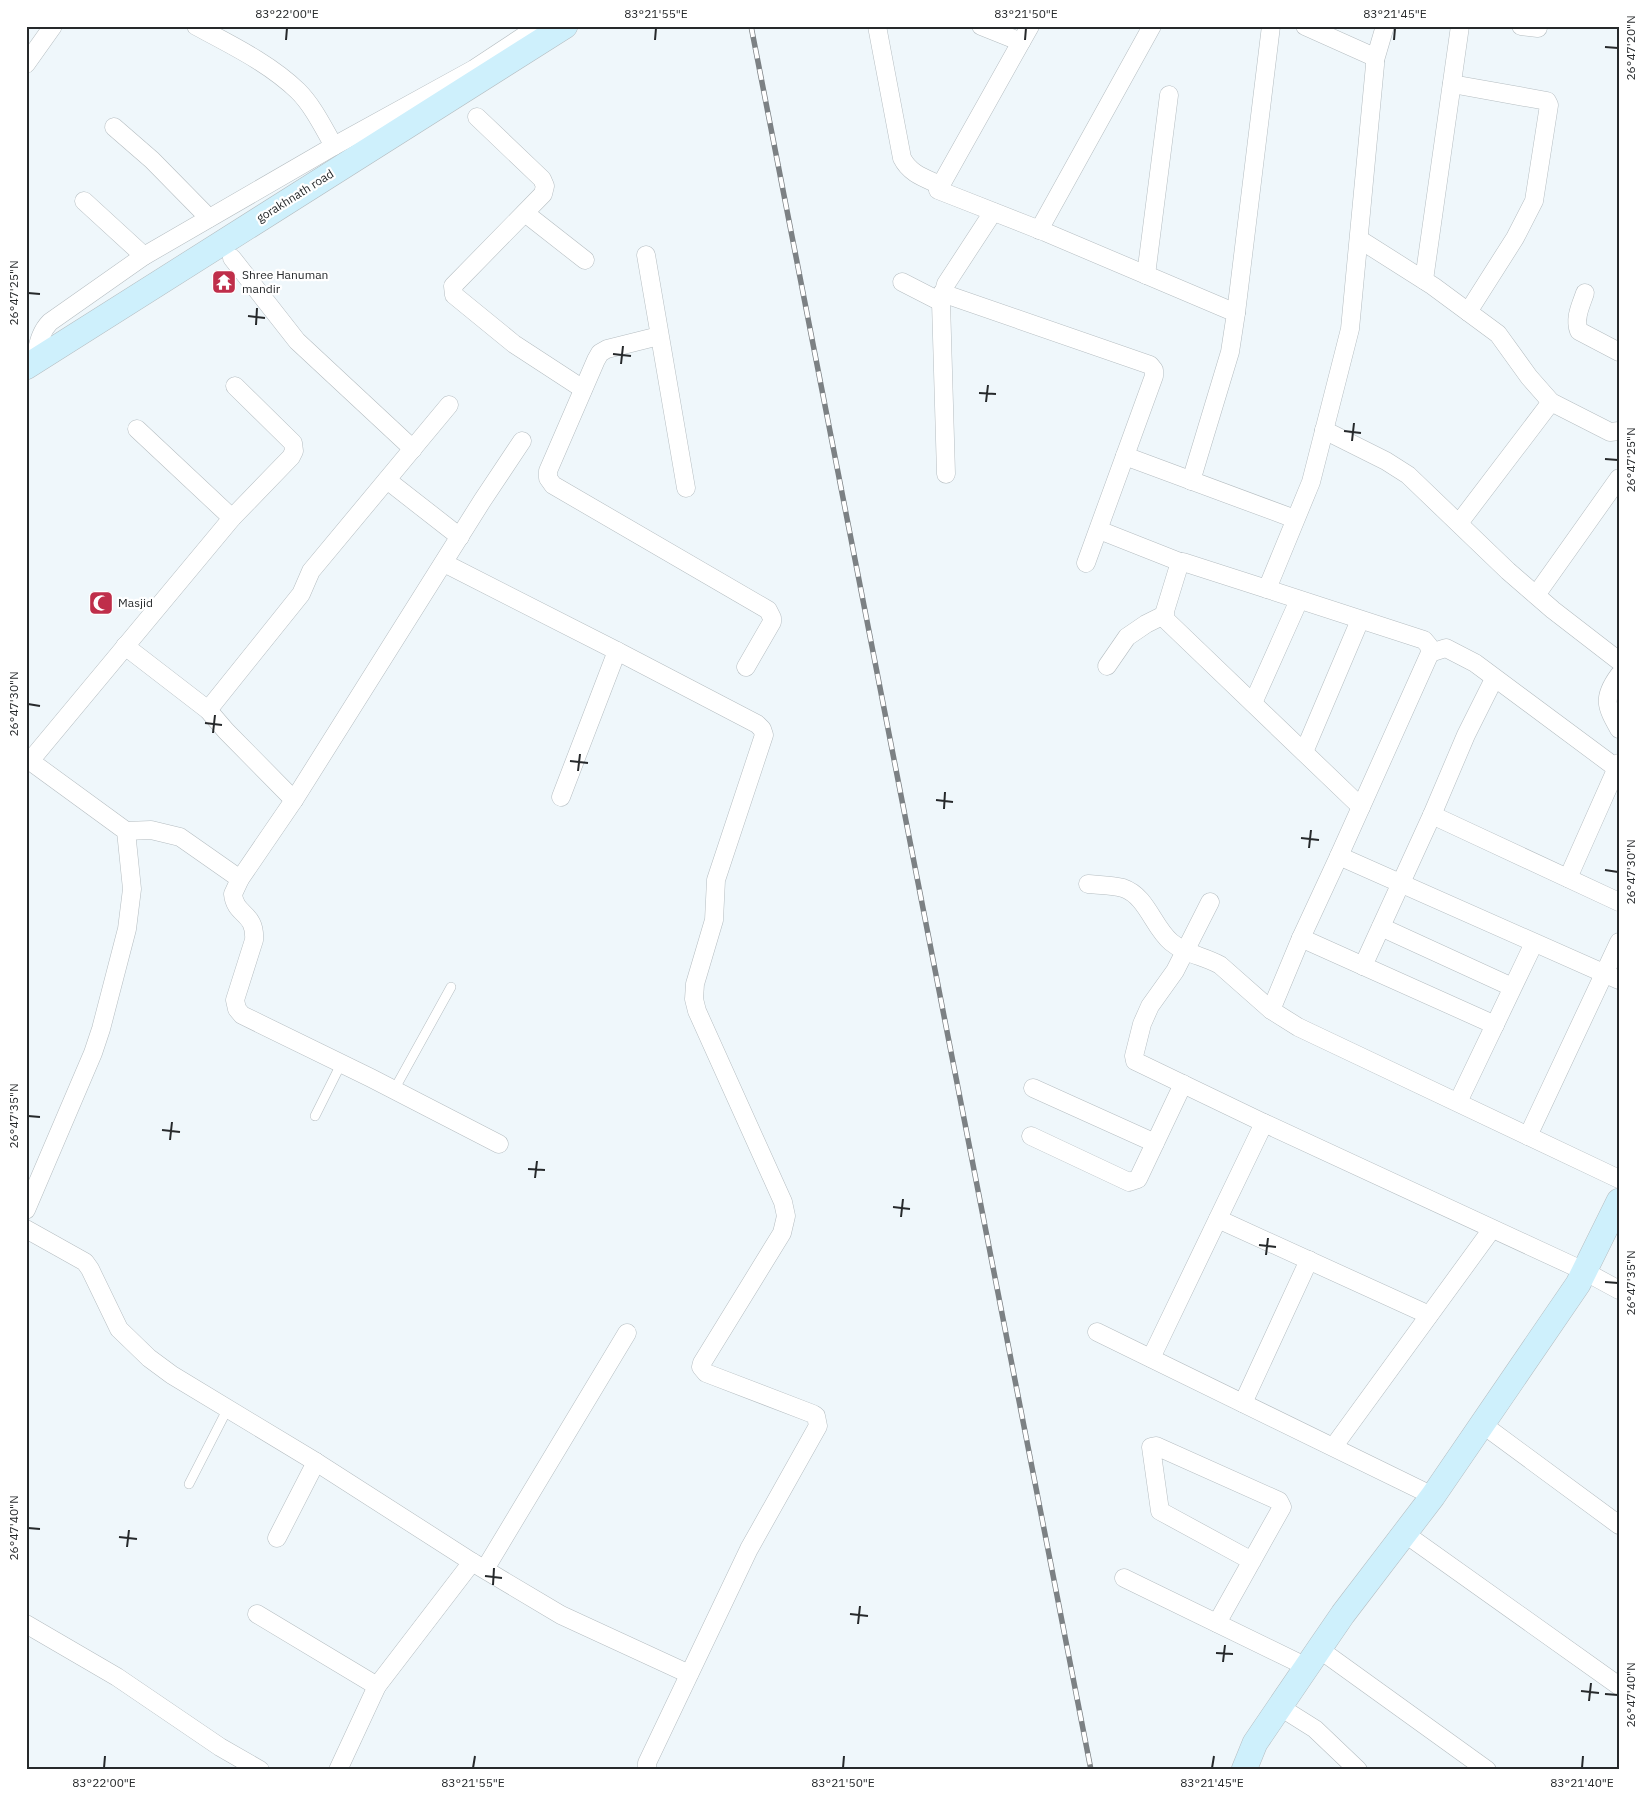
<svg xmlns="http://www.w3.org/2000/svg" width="1645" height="1796" viewBox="0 0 1645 1796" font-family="'IBM Plex Sans',sans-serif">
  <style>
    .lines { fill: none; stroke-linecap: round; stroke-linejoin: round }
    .lane-casing { stroke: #b5bdc1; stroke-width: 10 }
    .street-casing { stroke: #b5bdc1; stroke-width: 19 }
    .secondary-casing { stroke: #b5bdc1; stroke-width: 26 }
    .lane { stroke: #fff; stroke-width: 9 }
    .street { stroke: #fff; stroke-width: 18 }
    .secondary { stroke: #cef0fc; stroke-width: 25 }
    .rail-casing { stroke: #7c8184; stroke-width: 5.5 }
    .rail { stroke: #fff; stroke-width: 4; stroke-dasharray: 11; stroke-linecap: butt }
    .ticks { fill: none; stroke: #26292b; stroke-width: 2 }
    .labels { text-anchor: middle; stroke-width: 4.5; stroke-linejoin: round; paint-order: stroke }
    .street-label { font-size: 12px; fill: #26292b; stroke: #fff }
    .poi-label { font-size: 12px; fill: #26292b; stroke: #fff; text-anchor: start }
    .neatline { fill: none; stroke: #26292b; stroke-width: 2 }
    .ticks-label { font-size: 12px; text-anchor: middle; fill: #26292b }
  </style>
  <rect width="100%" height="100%" fill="#eff7fb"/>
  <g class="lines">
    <defs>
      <g id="lane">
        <path d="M394,1090L451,987"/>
        <path d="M315,1116L341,1064"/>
        <path d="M189,1484L228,1408"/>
      </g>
      <g id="street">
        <path d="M196,26C231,45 269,63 298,91C313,106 323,127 334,146"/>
        <path d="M877,26L902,158C910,174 925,178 940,185"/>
        <path d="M981,26L1021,42"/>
        <path d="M1030,26L938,190L1045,232L1236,313L1230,352L1191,481"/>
        <path d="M1305,26L1372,56L1375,60V65L1350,329L1311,482L1267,589L1424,640L1429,646L1430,653L1339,856L1619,980"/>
        <path d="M1521,26L1538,28"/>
        <path d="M1375,60L1385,26"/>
        <path d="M26,64L53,26"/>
        <path d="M1452,84L1547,101L1549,105L1534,201L1515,238L1468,312"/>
        <path d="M477,117L542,179L545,186L543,194L453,286L454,295L514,344L583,389"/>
        <path d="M114,127L152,160L209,218"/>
        <path d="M84,201L144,256"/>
        <path d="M525,213L585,260"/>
        <path d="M1039,230L1152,26"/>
        <path d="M1359,239L1433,286L1498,334L1529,377L1551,402L1610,432L1619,431"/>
        <path d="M646,255L686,488"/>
        <path d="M232,258L297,341L413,449"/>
        <path d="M1146,275L1169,95"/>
        <path d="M1424,280L1460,26"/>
        <path d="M902,282L941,302"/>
        <path d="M942,293L1150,365L1154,370V376L1086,563"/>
        <path d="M1585,293C1581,305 1574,318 1579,331L1619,352"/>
        <path d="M1236,313L1271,26"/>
        <path d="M659,336L607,349L600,353L596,360L548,471V478L553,485L768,610L772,618V622L746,667"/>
        <path d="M34,361C38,347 39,333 50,322L144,256L334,146L474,69L539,26"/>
        <path d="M137,429L232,518"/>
        <path d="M1324,430L1386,461L1408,475L1508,571L1553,610L1619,661"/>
        <path d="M1125,456L1295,519"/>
        <path d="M946,474L941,302L946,284L993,212"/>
        <path d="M387,480L460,537"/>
        <path d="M1459,523L1551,402"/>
        <path d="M1099,530L1180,562"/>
        <path d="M444,563L617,651L757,724L762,729L764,735L716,880L714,920L695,984L694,999L697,1011L783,1202L786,1216L782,1233L702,1363L701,1367L706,1373L813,1414L816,1416L818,1426L749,1549L647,1763V1770"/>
        <path d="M1267,589L1183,562H1180L1165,611V619L1361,807"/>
        <path d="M1536,595L1619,478"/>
        <path d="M125,646L208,710L226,731L294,800"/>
        <path d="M1430,653L1446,648L1475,663L1619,770"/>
        <path d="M1107,666L1127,637L1146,624L1164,615"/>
        <path d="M1619,675C1602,698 1606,706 1619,729"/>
        <path d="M1253,703L1299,600"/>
        <path d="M208,710L301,594L311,571L449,405"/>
        <path d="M1304,752L1360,620"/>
        <path d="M26,758L126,831L132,889L127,929L101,1029L93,1053L26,1210"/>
        <path d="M30,761L232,518L291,457L294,451L293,443L235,386"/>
        <path d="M561,797L617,651"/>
        <path d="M1432,815L1619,902"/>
        <path d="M126,831L151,830L180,837L240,879"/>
        <path d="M1568,878L1619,763"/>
        <path d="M1088,884C1099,885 1112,885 1123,888C1147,896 1153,927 1171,942C1185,954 1204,956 1220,965L1271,1010L1298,1027L1619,1179"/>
        <path d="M1210,902L1175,971L1150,1006L1142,1024L1134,1056L1135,1061L1264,1123L1584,1271L1619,1290"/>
        <path d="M1381,927L1512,987"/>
        <path d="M1301,938L1495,1025"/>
        <path d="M1363,966L1432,815L1466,735L1494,679"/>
        <path d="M1271,1010L1301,938L1339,856"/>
        <path d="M1033,1088L1155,1143"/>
        <path d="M1458,1102L1534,943"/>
        <path d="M1031,1136L1129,1182L1138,1179L1183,1084"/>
        <path d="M1528,1136L1619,942"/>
        <path d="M499,1144L371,1078L242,1015L237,1009L235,1000L254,940C256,912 235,916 233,894L240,879L294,800L482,501L522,441"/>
        <path d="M1218,1219L1429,1315"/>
        <path d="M26,1229L85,1262L90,1269L119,1329L149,1358L172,1375L316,1462L472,1562L561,1615L689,1674"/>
        <path d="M1097,1332L1433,1496"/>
        <path d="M1151,1358L1264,1123"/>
        <path d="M1243,1403L1309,1260"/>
        <path d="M1482,1424L1619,1525"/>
        <path d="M1334,1446L1492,1229"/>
        <path d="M1404,1533L1619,1686"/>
        <path d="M277,1538L316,1462"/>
        <path d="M485,1569L627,1333"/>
        <path d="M1124,1578L1307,1667"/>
        <path d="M257,1614L377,1686"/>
        <path d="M1217,1623L1282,1507L1279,1501L1156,1446L1151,1447L1160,1511L1252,1561"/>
        <path d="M26,1624L117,1677L220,1747L260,1770"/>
        <path d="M1319,1649L1487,1770"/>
        <path d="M1280,1707L1315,1729L1358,1770"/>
        <path d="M338,1770L377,1686L472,1562"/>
      </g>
      <g id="secondary">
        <path d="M26,367L565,26"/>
        <path d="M1244,1770L1255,1743L1319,1649L1343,1614L1433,1496L1578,1284L1619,1201"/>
      </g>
    </defs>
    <use href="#lane" class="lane-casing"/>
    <use href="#street" class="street-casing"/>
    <use href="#secondary" class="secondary-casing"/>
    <use href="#lane" class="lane"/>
    <use href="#street" class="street"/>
    <use href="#secondary" class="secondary"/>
    <defs>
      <path id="rail" d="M751,26L1091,1770"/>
    </defs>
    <use href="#rail" class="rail-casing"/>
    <use href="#rail" class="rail"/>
  </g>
  <path class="ticks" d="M286,40L287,28M655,40L656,28M1025,40L1026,28M1394,40L1395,28M1605,47L1618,48M28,293L40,294M248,316L265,318M256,325L257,308M613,354L631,356M621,364L623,346M979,393L996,394M986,402L988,385M1344,431L1361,433M1352,441L1354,423M1605,459L1618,460M28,704L40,706M205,723L222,725M213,733L215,715M570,761L588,763M578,771L580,754M936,800L953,802M944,809L945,792M1301,838L1319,840M1309,848L1311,830M1605,870L1618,872M28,1116L40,1117M162,1130L180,1132M170,1140L172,1122M528,1169L545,1170M535,1178L537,1161M893,1207L910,1209M901,1217L903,1199M1259,1245L1276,1247M1266,1255L1268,1238M1605,1282L1618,1283M28,1528L40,1529M119,1537L137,1539M127,1547L129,1530M485,1576L502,1578M493,1585L494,1568M850,1614L868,1616M858,1624L860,1606M1216,1653L1233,1654M1223,1662L1225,1645M1581,1691L1599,1693M1605,1694L1618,1695M1589,1701L1591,1683M104,1768L105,1756M473,1768L475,1756M843,1768L844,1756M1212,1768L1214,1756M1582,1768L1583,1756"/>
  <defs>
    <symbol id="temple-square" viewBox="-11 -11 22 22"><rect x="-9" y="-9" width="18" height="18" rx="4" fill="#bf2e4a" stroke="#fff"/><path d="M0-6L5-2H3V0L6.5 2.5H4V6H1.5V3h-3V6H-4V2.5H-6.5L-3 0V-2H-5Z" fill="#fff"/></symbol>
    <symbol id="mosque-square" viewBox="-11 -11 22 22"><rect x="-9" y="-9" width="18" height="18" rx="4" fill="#bf2e4a" stroke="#fff"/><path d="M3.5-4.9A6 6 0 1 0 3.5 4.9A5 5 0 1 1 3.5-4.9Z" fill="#fff"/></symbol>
  </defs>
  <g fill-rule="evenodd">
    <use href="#temple-square" x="210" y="268" width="28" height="28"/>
    <use href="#mosque-square" x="87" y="589" width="28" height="28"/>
  </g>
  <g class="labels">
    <g class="street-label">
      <text transform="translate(295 196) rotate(-32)" y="4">gorakhnath road</text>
    </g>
    <g class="poi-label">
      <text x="242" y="279">Shree Hanuman<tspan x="242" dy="14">mandir</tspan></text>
      <text x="118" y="607">Masjid</text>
    </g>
  </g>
  <rect width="1645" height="1796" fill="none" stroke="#ffffff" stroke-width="55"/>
  <rect x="28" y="28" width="1590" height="1740" class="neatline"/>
  <g class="ticks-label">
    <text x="287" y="18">83°22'00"E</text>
    <text x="656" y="18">83°21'55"E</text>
    <text x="1026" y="18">83°21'50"E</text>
    <text x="1395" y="18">83°21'45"E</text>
    <text transform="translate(1631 48) rotate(-90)" y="4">26°47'20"N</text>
    <text transform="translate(14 293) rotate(-90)" y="4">26°47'25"N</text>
    <text transform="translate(1631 460) rotate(-90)" y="4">26°47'25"N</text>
    <text transform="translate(14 704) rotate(-90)" y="4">26°47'30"N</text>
    <text transform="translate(1631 872) rotate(-90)" y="4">26°47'30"N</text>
    <text transform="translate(14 1116) rotate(-90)" y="4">26°47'35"N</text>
    <text transform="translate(1631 1283) rotate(-90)" y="4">26°47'35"N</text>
    <text transform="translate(14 1528) rotate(-90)" y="4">26°47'40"N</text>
    <text transform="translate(1631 1695) rotate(-90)" y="4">26°47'40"N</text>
    <text x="104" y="1787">83°22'00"E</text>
    <text x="473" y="1787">83°21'55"E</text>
    <text x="843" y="1787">83°21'50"E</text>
    <text x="1212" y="1787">83°21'45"E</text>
    <text x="1582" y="1787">83°21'40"E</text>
  </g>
</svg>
